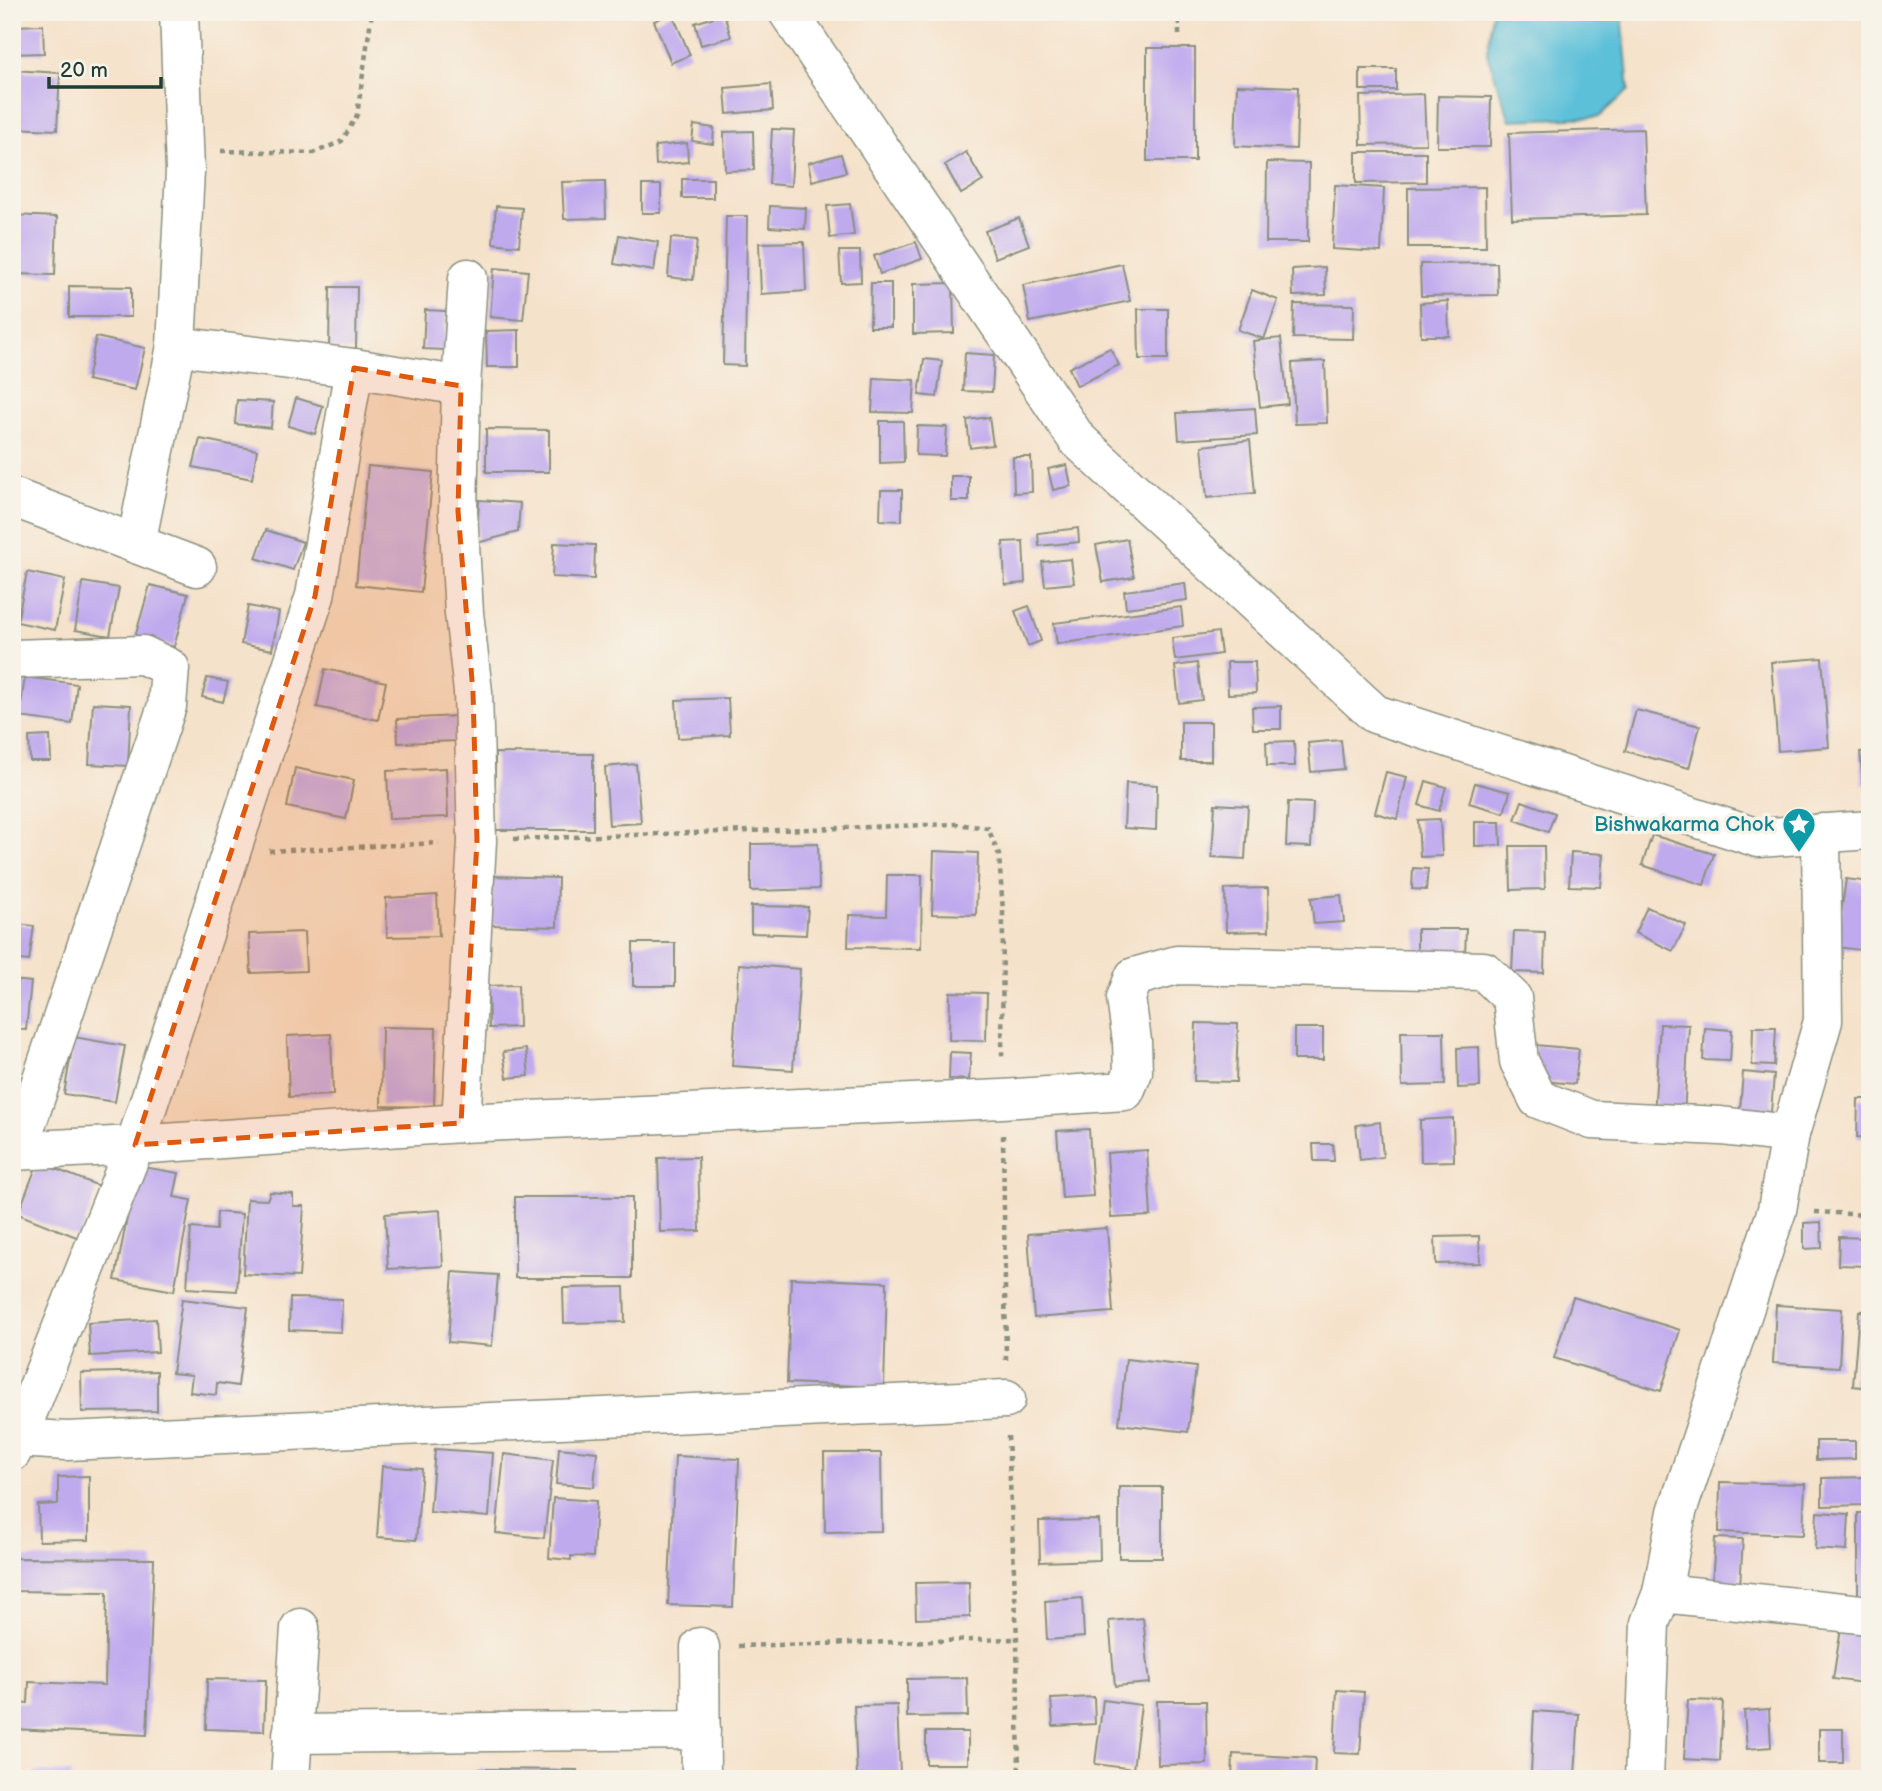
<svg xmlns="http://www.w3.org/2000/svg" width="1882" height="1791" viewBox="0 0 1882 1791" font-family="'Balsamiq Sans',sans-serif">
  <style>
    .water { fill: #5bc0d9; stroke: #3d7e86; stroke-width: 2 }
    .building { fill: #c0aaee }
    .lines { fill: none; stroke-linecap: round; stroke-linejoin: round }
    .street-casing { stroke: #8a907f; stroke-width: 41 }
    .path { stroke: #8a907f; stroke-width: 4.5; stroke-dasharray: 5 5; stroke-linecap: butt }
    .street { stroke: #fff; stroke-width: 38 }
    .marked { fill: #de580e; fill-opacity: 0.2; stroke: #de580e; stroke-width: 5; stroke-dasharray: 14 9; stroke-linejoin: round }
    .labels { text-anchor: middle; stroke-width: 7; stroke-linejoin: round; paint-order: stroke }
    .culture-label { font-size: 21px; fill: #0d838f; stroke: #f7f3e8; text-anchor: end }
  </style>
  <rect width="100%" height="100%" fill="#f7f3e8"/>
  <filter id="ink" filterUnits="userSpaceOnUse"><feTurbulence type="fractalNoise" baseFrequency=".0143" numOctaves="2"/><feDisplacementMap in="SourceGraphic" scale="14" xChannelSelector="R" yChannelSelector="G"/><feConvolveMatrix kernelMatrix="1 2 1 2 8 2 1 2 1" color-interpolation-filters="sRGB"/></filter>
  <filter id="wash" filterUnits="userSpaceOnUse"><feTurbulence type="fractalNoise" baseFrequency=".00686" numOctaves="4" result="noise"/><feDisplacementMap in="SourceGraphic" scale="28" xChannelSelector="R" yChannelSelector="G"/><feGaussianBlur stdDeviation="1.57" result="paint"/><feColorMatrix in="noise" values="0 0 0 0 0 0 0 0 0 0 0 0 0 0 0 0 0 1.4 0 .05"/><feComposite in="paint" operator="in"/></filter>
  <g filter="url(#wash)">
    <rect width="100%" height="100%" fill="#f5e2ca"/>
    <path class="water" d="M1492,12H1622L1629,90L1599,117L1510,120L1487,54Z"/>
    <g id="blocks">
      <g class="building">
        <path d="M672,13L690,55L671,63L654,21Z"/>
        <path d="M724,14L731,37L701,45L695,23Z"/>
        <path d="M43,25L44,53L12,54V26Z"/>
        <rect x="1147" y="48" width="48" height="113"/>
        <rect x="1360" y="69" width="36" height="21"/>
        <path d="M12,70L60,73L57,130L12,128Z"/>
        <path d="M771,84L773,110L727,114L725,88Z"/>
        <path d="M1237,85L1298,87L1296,149L1235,146Z"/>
        <path d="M1424,94L1426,144L1361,145L1360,96Z"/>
        <path d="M1438,96L1491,97L1490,147H1437Z"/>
        <path d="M694,125L714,128L713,144L692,141Z"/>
        <path d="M772,129L794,130L791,186L769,184Z"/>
        <path d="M1643,129L1646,215L1512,219L1509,133Z"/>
        <path d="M753,131L754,170L725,171L724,132Z"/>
        <path d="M687,143L688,162L656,165L655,146Z"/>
        <path d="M966,152L983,181L961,194L945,165Z"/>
        <path d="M1356,152H1426V182L1356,183Z"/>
        <path d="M841,154L846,172L812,181L808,163Z"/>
        <path d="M1267,162L1309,163L1308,242H1266Z"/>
        <rect x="682" y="179" width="31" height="19"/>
        <path d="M605,181L606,218L564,219L562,182Z"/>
        <rect x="642" y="185" width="19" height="28"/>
        <path d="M1335,185L1384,188L1381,252L1332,249Z"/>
        <path d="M1485,187L1486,247H1408V188Z"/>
        <path d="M850,204L854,235L830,238L827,206Z"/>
        <path d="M496,206L522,208L519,246L493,243Z"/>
        <path d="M770,206L806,208L805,229L769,227Z"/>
        <path d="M12,215L57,217L55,275L12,274Z"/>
        <path d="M726,216H747L745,366L723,365Z"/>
        <path d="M1019,218L1029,245L995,258L985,231Z"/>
        <path d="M619,235L658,242L654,271L614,264Z"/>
        <path d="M671,238L697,240L693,280L668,277Z"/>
        <path d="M804,242L806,291L761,294L759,243Z"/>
        <path d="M916,242L922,259L880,274L874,256Z"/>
        <path d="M839,251H860L861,282L841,283Z"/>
        <path d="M1497,263L1498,295L1421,296L1420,264Z"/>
        <path d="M1122,264L1130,301L1030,322L1023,285Z"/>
        <path d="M1325,267L1326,295L1293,296L1292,269Z"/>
        <path d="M494,268L528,271L523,320L490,317Z"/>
        <path d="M871,283H891V327H870Z"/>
        <path d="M953,283L954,333L913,334V284Z"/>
        <path d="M69,286L131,287V317H69Z"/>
        <path d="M330,287H357L356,350L329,349Z"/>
        <path d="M1252,290L1278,300L1264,339L1238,330Z"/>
        <path d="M1448,301L1449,336H1421L1420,303Z"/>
        <path d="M1294,304L1354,305L1353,339L1293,338Z"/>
        <path d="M1138,309H1168V359H1139Z"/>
        <path d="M425,310L446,311L445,350L423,349Z"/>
        <path d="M519,330V367H487L486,331Z"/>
        <path d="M96,337L145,348L135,390L87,380Z"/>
        <path d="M1281,338L1288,404L1260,407L1253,341Z"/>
        <path d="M1110,348L1119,365L1077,386L1069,368Z"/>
        <path d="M965,353L994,355L992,392L963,391Z"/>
        <path d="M924,359L942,361L937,397L919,395Z"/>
        <path d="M1325,361L1327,423L1295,424L1292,363Z"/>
        <path d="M874,378L915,380L913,413L872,412Z"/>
        <path d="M296,398L323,406L315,434L288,426Z"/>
        <path d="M237,400L273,402L271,428L235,424Z"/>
        <path d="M1255,408L1257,435L1179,440L1177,413Z"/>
        <path d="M989,417L993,445L970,448L967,420Z"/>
        <path d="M880,421H903L904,462L880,463Z"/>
        <path d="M917,426L947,427L945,456L916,455Z"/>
        <path d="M486,429L549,430V472H486Z"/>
        <path d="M200,439L257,450L252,479L193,467Z"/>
        <path d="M1250,440L1255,493L1207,498L1202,446Z"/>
        <path d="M1013,457H1031L1032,492L1014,493Z"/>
        <path d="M1067,465L1071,486L1053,490L1048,469Z"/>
        <path d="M368,466L433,472L421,592L356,585Z"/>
        <rect x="951" y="476" width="18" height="25"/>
        <path d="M881,490H902V521L880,520Z"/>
        <path d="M479,500L520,503L518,532L477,543Z"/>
        <path d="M1078,528L1079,542L1039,546L1038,533Z"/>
        <path d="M266,530L303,542L293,570L256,558Z"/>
        <path d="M1127,539L1134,577L1103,582L1096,545Z"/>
        <path d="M1023,541L1025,583L1005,585L1003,542Z"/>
        <path d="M554,543L595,545L594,579L552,577Z"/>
        <path d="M1071,559L1074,583L1045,586L1042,562Z"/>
        <path d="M27,572L65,580L55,630L17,622Z"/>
        <path d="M83,582L119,588L110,636L75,630Z"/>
        <path d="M1185,583L1187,600L1126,608L1124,591Z"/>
        <path d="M150,585L188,594L174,647L135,637Z"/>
        <path d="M248,606L279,612L272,650L241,644Z"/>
        <path d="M1029,606L1041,641L1028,646L1015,611Z"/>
        <path d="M1181,607L1183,626L1057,644L1054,623Z"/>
        <path d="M1218,632L1221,654L1175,660L1172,638Z"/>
        <path d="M1822,658L1829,747L1778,751L1771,662Z"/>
        <path d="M1227,662H1255L1256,693L1228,694Z"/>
        <path d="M1197,663L1202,700L1179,703L1175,666Z"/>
        <path d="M325,669L386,682L378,720L317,707Z"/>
        <path d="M25,677L77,684L72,724L19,717Z"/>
        <path d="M207,678L228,682L223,702L202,697Z"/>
        <path d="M728,698L730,735L678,738L676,700Z"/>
        <path d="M93,703L131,705L128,766L89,764Z"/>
        <path d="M1281,706V729H1253L1252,707Z"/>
        <path d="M1636,710L1700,726L1689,768L1625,751Z"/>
        <path d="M457,716L458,741L398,743L397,719Z"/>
        <rect x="1181" y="722" width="30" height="39"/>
        <path d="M50,736L51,761H30L29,737Z"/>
        <path d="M1341,740L1344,769L1311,772L1308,743Z"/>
        <path d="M1294,741L1295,766H1267L1266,742Z"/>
        <path d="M1870,751V783L1863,784L1860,752Z"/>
        <path d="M495,753L593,754V830H495Z"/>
        <path d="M636,764L641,823L609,825L605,767Z"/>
        <path d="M295,768L354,780L346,819L287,807Z"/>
        <path d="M446,768L448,817L389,819L387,771Z"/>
        <path d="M1386,772L1407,777L1397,819L1375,813Z"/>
        <path d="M1426,781L1446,787L1439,811L1419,805Z"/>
        <path d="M1126,783L1157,785L1156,830L1124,828Z"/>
        <path d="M1475,783L1510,792L1504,813L1469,803Z"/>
        <path d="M1522,801L1555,813L1548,832L1515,820Z"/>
        <path d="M1288,802L1313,803L1311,847L1286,846Z"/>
        <path d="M1215,804L1248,806L1245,859L1212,857Z"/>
        <path d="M1440,819L1442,856L1420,857L1418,820Z"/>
        <path d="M1475,822H1500L1501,845L1475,846Z"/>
        <path d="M1652,835L1714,854L1704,885L1642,865Z"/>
        <path d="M818,843L819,889L751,891V844Z"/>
        <path d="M1510,846H1544L1545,889L1511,890Z"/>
        <path d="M934,851L978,853L976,915L932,914Z"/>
        <path d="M1571,852L1604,854L1601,887L1569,886Z"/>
        <path d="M1413,868L1428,869L1426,890L1412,889Z"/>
        <path d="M887,875H922L921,948L848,947L849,915L886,916Z"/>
        <path d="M492,876L558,878L557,927L491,925Z"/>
        <path d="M1846,879L1870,882L1860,950L1836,947Z"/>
        <path d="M1268,888L1269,931L1226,932L1225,889Z"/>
        <path d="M437,895L439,936L387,937L386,898Z"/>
        <path d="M1341,895L1344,922L1314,924L1311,898Z"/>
        <path d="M751,906L808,907L806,935L751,933Z"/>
        <path d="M1647,907L1686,925L1673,951L1635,933Z"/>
        <path d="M12,923L34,926L29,961L12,959Z"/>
        <path d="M1417,929H1466L1465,956L1417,955Z"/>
        <path d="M1514,931L1545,932L1544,973L1512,972Z"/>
        <path d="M304,932L306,971L251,973L249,934Z"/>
        <rect x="633" y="943" width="42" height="43"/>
        <path d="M739,964L800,969L793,1070L732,1066Z"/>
        <path d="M12,980L31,982L26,1030L12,1029Z"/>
        <path d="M518,985L519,1027L489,1028L488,986Z"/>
        <path d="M950,992L987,993L986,1041L949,1040Z"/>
        <path d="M1196,1023L1238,1024L1236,1082L1194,1081Z"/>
        <path d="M1660,1024L1689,1025L1684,1117L1654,1115Z"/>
        <path d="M382,1027L436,1028L434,1107L381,1106Z"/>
        <path d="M1753,1027H1776L1774,1066L1752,1065Z"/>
        <rect x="1294" y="1028" width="29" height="32"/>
        <path d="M1705,1028L1732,1030L1730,1061L1703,1060Z"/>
        <path d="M1401,1032H1444L1445,1085L1402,1086Z"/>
        <path d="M331,1034L333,1095L289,1097L287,1036Z"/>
        <path d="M74,1037L125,1046L115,1102L64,1094Z"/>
        <path d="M1535,1045L1579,1049L1575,1084L1532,1080Z"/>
        <path d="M1479,1047L1480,1087L1458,1088L1457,1048Z"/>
        <path d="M526,1049L529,1076L507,1078L503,1052Z"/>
        <path d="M950,1052L971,1053L969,1080L949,1079Z"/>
        <path d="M1743,1072L1774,1075L1771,1112L1740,1110Z"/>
        <path d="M1858,1099H1870V1138L1857,1137Z"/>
        <path d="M1453,1118L1454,1161L1421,1162L1420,1120Z"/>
        <path d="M1380,1122L1383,1157L1360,1160L1356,1125Z"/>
        <path d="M1089,1129L1093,1196L1062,1198L1057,1131Z"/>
        <path d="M1313,1144H1333L1334,1161H1314Z"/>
        <path d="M1147,1150L1151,1216L1111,1218L1107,1153Z"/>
        <path d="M698,1157L700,1231L660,1232L658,1158Z"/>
        <path d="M38,1162L99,1186L79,1238L18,1214Z"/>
        <path d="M137,1166L179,1173L174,1197L191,1200L174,1291L115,1280Z"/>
        <path d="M270,1192L293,1194V1206H304L299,1277L243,1274L247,1199L267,1200Z"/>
        <rect x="515" y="1197" width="117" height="81"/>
        <path d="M440,1210L443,1266L388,1269L385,1214Z"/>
        <path d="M217,1212L242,1214L237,1291L187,1288L191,1228L216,1230Z"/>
        <path d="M1821,1222L1822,1248L1804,1249V1223Z"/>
        <path d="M1107,1228L1113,1312L1034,1318L1028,1234Z"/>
        <path d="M1479,1236L1480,1263L1436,1264L1435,1237Z"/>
        <path d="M1839,1237L1870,1238V1266L1838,1265Z"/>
        <path d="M453,1272L498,1275L492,1346L448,1342Z"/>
        <path d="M791,1278L887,1282L884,1387L787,1383Z"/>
        <path d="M624,1287L625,1322L564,1323L563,1288Z"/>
        <path d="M1573,1297L1680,1330L1661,1391L1554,1358Z"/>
        <path d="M290,1298L342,1299L341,1332L289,1330Z"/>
        <path d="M182,1299L248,1307L238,1386L217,1383L216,1395L190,1392L192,1375L172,1373Z"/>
        <path d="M1776,1305L1842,1309L1839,1367L1773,1363Z"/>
        <path d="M1859,1311H1870V1388L1853,1386Z"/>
        <path d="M156,1319L158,1352L90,1356L88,1323Z"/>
        <path d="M1126,1359L1196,1367L1188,1432L1119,1424Z"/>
        <path d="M157,1371V1411L82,1412L81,1373Z"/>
        <path d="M1816,1441H1855V1459L1816,1460Z"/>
        <path d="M559,1448L597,1452L594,1487L556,1484Z"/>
        <path d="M435,1449L493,1453L489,1517L430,1512Z"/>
        <path d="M824,1453H881L882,1531L825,1532Z"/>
        <path d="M504,1454L553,1460L544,1538L496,1533Z"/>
        <path d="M675,1456L739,1459L733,1607L668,1605Z"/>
        <path d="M382,1466L422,1469L416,1540L377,1537Z"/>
        <path d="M89,1476V1540L39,1541L38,1505L58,1504V1477Z"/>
        <path d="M1870,1477V1505L1822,1506V1478Z"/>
        <path d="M1720,1482L1805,1484L1803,1535L1719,1532Z"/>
        <rect x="1119" y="1487" width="43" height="71"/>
        <path d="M553,1498L596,1501L593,1557L571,1556V1560L549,1558Z"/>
        <path d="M1817,1512L1849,1514L1847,1551L1815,1549Z"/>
        <rect x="1858" y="1513" width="12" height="83"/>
        <path d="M1099,1520L1100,1560L1040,1562L1039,1521Z"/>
        <path d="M1715,1538L1743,1539L1740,1586L1712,1584Z"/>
        <path d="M15,1558L154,1559L147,1735L12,1729V1702L28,1703L29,1682L105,1685L107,1592L12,1591Z"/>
        <path d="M969,1582L970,1617L916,1619L915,1583Z"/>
        <path d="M1082,1598L1084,1637L1047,1640L1045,1601Z"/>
        <path d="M1143,1618L1150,1683L1115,1686L1109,1621Z"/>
        <path d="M1841,1628L1870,1632L1863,1683L1833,1679Z"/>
        <path d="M967,1678L968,1716L907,1717V1679Z"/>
        <path d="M207,1679L266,1680L264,1731L206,1729Z"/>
        <path d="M1337,1690L1364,1692L1360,1754L1334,1753Z"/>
        <path d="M1094,1697L1095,1724L1053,1726L1051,1699Z"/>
        <path d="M1103,1700L1141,1705L1133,1769L1095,1764Z"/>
        <path d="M1688,1700L1723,1701L1720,1761L1684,1759Z"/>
        <path d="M1157,1701H1206L1207,1764L1158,1765Z"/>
        <path d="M897,1705L900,1774L857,1776L854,1706Z"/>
        <path d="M1769,1709L1771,1747L1747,1749L1744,1711Z"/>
        <path d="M1534,1711L1579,1714L1575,1775L1531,1773Z"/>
        <rect x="1819" y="1729" width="24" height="34"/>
        <rect x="926" y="1732" width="42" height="32"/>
        <path d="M1233,1754L1315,1758L1314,1779H1232Z"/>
        <path d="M479,1769L577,1770V1779H479Z"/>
        <path d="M35,1772L71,1773V1779H35Z"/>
      </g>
    </g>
  </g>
  <g filter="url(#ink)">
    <use href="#blocks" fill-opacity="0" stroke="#8a907f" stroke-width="2"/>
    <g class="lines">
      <defs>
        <g id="street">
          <path d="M788,12L1077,439L1375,714L1758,838L1870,830"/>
          <path d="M176,346L354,368L461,386L468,278"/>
          <path d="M461,386L458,511L464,613L473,692L477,841L461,1123"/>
          <path d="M12,497L197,567"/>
          <path d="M136,544L176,346L185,171L179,12"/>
          <path d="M12,659L143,655L170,668L167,706L18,1150"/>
          <path d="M12,1151L135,1145L461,1123L1002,1099L1125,1091L1133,1072L1132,1041L1126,998L1134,977L1177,965L1484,971L1512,998L1519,1061L1538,1099L1592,1120L1721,1126L1790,1134"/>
          <path d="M17,1438L67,1441L1006,1399"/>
          <path d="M12,1452L135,1145L315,596L354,368"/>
          <path d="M1662,1593L1870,1615"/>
          <path d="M700,1647L701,1779"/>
          <path d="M292,1734L701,1730"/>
          <path d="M290,1779L300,1628"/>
          <path d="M1644,1779L1650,1623L1662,1593L1677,1512L1777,1210L1790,1134L1823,1021L1821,833"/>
        </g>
      </defs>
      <use href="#street" class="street-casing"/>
      <g class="path">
        <path d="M1179,35V12"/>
        <path d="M221,151L314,153L342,141L357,115L372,12"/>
        <path d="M514,839L956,824L988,828L999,855L1003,912L1002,1060"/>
        <path d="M269,851L439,843"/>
        <path d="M1003,1135L1006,1361"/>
        <path d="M1815,1212L1870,1215"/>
        <path d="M1008,1436L1017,1639L1019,1779"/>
        <path d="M738,1646L1017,1639"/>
      </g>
      <use href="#street" class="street"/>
    </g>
  </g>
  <path class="marked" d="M354,368L461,386L458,511L473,692L477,841L461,1123L135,1145L315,596Z"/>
  <defs>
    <symbol id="sight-pin" viewBox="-11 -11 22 30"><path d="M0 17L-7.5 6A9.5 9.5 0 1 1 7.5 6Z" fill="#0f9aa8" stroke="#f7f3e8"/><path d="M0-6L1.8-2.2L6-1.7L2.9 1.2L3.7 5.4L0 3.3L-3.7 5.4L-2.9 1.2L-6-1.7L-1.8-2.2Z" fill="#fff"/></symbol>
  </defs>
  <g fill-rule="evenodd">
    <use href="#sight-pin" x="1780" y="805" width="38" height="52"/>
  </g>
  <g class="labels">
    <g class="culture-label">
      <text x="1774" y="831">Bishwakarma Chok</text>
    </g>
  </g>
  <rect width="1882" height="1791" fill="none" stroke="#f7f3e8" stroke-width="42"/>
  <path d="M49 77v10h112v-10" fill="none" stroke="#1f3d34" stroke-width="3.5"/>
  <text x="60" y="77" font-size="21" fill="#1f3d34" stroke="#f7f3e8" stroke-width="5" paint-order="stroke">20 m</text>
</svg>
